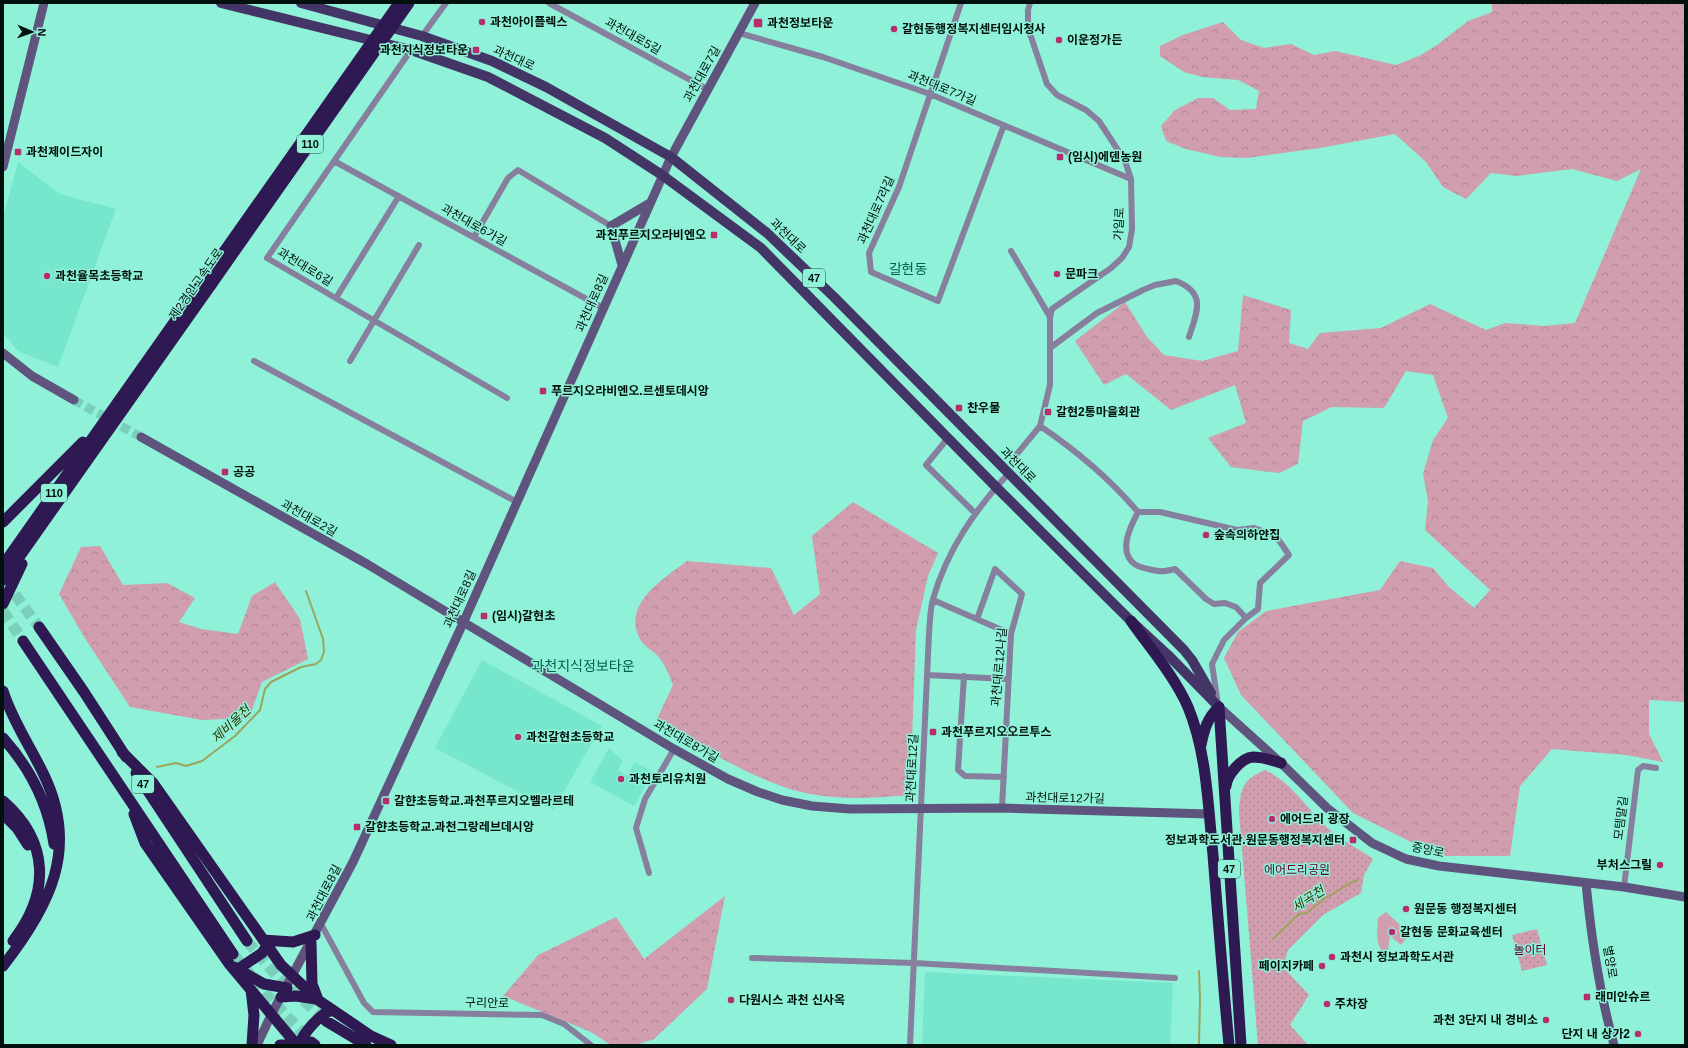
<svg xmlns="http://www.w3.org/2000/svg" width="1688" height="1048" viewBox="0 0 1688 1048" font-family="Arial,'Noto Sans KR',sans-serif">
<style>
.built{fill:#76e7cc}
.forest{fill:url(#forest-crowns)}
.park{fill:url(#park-dots)}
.pitch{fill:#d19eaf}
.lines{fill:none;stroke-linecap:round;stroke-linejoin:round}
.stream{stroke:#9aa55b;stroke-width:2}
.secondary-tunnel{stroke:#79cfb9;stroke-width:9;stroke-dasharray:9 4.5;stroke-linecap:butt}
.highway-tunnel{stroke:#79cfb9;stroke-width:11;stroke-dasharray:11 5.5;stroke-linecap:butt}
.street{stroke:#867f9d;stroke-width:6}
.secondary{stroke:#5f547e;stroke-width:9}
.primary{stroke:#443567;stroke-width:10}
.highway{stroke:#2e1953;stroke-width:11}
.highway-bridge{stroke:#2e1953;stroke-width:11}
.poi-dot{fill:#b52d6f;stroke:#8ef1d8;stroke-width:1.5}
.labels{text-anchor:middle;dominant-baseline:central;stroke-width:3;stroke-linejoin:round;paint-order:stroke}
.shield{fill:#8ef1d8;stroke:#2b5449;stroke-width:1}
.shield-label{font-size:11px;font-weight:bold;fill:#00100c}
.poi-label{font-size:12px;font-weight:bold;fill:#00100c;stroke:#8ef1d8;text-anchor:start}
.street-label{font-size:12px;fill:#00100c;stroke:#8ef1d8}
.park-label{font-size:12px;fill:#5e0033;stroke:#8ef1d8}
.water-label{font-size:13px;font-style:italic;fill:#333800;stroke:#8ef1d8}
.quarter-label{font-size:14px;fill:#035f4f;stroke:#8ef1d8}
</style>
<defs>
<pattern id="forest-crowns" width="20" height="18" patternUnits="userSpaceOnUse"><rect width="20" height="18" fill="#d19eaf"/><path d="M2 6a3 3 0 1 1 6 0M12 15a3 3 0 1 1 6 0" fill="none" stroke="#b28795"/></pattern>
<pattern id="park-dots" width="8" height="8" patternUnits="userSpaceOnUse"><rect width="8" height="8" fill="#d19eaf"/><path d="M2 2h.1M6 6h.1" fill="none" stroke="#b28795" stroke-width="1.8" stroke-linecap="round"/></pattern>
</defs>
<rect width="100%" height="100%" fill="#8ef1d8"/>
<!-- built -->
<path class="built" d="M18,162L60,194L116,209L58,367L18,351L3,333V218Z
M482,660L602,726L553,810L435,748Z
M609,748L623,761L618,770L627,776L635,762L653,772L634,806L590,782Z
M925,972L1173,983L1170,1045H922Z"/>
<!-- forest -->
<path class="forest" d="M1492,3H1685V702L1649,700V734L1663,762L1626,755L1552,749L1520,786L1510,856H1439L1353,813L1241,695L1224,658L1238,632L1266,611L1380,590L1400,561L1433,568L1449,587L1474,608L1490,590L1425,530L1428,501L1423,474L1433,440L1448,418L1433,375L1406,371L1384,408L1332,407L1303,421L1298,464L1279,473L1231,467L1208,438L1246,423L1235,385L1171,410L1126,374L1104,385L1075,341L1125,302L1147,337L1164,355L1202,361L1238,351L1243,295L1291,310L1289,343L1308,349L1320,333L1381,328L1430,304L1486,330L1505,323L1544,326L1575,323L1641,169L1617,181L1572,169L1517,176L1491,173L1466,199L1443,187L1426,162L1395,134L1320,148L1247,158L1221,157L1186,149L1166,141L1161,126L1175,110L1198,98H1213L1230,110L1256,109L1259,91L1238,80L1202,77L1184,72L1160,56V46L1183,35L1223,22L1241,40L1264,48L1291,44L1314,55L1335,51L1396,65L1421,55L1437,45L1468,21L1492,12Z
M853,502L938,553L928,576L916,630L910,795C877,798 843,800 810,794C756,783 703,747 656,721L673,685C670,677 666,667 661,660C656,652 646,648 641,641C620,605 662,580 687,561L771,568L794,615L820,594L812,536Z
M100,546L123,585L167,583L195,598L179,622L201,629L238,634L252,596L275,582L300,619L308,659L262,682L249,718L202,720L130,707L86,640L59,594L81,547Z
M725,896L707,989L654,1039L636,1045H611L591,1032L503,996L538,955L616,917L644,959Z"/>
<!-- park -->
<path class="park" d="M1265,770C1295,784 1311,816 1336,835C1348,844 1361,850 1373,859L1364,875L1361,893L1323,915L1288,950L1283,967L1309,995L1290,1025L1308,1045H1258L1239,812C1241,788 1242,780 1265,770Z
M1537,929L1547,965L1522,971L1512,935Z"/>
<!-- pitch -->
<path class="pitch" d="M1386,912L1410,934L1401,945L1390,936L1388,950L1384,954C1375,944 1377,931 1378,918Z"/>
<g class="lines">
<!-- stream -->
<path class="stream" d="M157,767L176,763L186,766L202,761L235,736L260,710L265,689L271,682L301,667L316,664L321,660L324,652L323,639L306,591
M1273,939L1299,914L1307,913L1324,899L1352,882L1358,880
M1199,1045L1200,999L1199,971"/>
<!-- secondary-tunnel -->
<path class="secondary-tunnel" d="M74,400L141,437"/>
<!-- highway-tunnel -->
<path class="highway-tunnel" d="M5,581L39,627
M3,611L23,641
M247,941L277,976L326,1021
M233,954L269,997L311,1042"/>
<!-- street -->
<path class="street" d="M549,3L707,89
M961,3L899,187L869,253L871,272L938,301L1004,125
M739,33L823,57L930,94L1131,179
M422,36L446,3
M411,50L267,258L507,398
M334,161L603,308
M474,237L508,178L518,170L611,226
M1011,251L1050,317
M336,298L399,196
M1050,348L1097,313L1143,290L1155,285L1176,281C1207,293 1197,312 1189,337
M254,361L517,502
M350,361L419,245
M1040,426C1077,451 1109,478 1138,512C1130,527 1117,553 1136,565C1139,567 1145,568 1148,569C1160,572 1163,572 1175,569L1206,599L1214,604L1225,603L1236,607L1246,618L1224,640L1212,664L1218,705
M948,438L926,465L975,513
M1012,460L1040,426L1050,385V317L1052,309L1111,268L1122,258L1129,247L1132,229L1131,179L1125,161L1099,121L1086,110L1057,95L1047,84L1028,28V10L1030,3
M1138,512H1160L1237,530L1254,528L1276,536L1289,555L1260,583L1258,609L1246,618
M933,600L1011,634
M977,619L995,569L1022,594L1011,634L1002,808
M927,675L1007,679
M964,676L958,770L965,776L1004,777
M649,873L636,828L645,799L674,749
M1624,887L1638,770L1643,766L1656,768
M321,924L364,1003L373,1012L542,1015L564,1024L591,1045
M752,958L914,963L1175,978
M910,1045L929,633C930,622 930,610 933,599C947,550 975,510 1009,473"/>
<!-- secondary -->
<path class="secondary" d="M3,167L44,3
M622,265L611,226L650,203
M3,353L32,376L74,400
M141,437L367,564L674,749L728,779L758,792L782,800L812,806L850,809L1002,808L1209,814
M1219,707L1281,763L1327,808L1372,843L1406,859L1439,866L1624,887L1685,897
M1586,883C1591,936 1600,994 1614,1045
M257,1045L272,1013L353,862L464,621L671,157L755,3"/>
<!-- primary -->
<path class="primary" d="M221,3L411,50L488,77L605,138L662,175L761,248L996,487L1131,621L1170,657L1219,707
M301,3L422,36L492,61L546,87L671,157L767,233L834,297L1184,650L1192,660L1211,693"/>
<!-- highway -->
<path class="highway" d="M3,522L83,442
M3,565L204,280
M3,580L211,285
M3,604L22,564
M1131,621C1150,648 1175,677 1188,707C1207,753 1208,806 1213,855C1218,918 1223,982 1229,1045
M39,627L84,692L126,757
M23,641L233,954
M3,691C12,720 30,746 43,773C80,848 50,906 3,966
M1219,707L1241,1045
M3,738C30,768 48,804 54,844
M1201,745C1204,730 1207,718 1219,707
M122,752L153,783L281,965L318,1000L371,1036L391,1045
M136,773L247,941
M1226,786C1227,775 1241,758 1253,757C1262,757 1272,760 1281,763
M3,801C50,842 50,893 13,941
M3,814L17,828L28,845
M134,814L145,843L230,965L297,1045
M263,940L293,942L315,935
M311,943L312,984L317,997
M234,967L264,984L287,988
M238,969L262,953L267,946
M251,990L254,1015L252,1045
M281,997L296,996L316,999
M326,1021L366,1045
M311,1042L315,1045
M280,1045H285
M299,1045C304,1032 319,1015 332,1010"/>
<!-- highway-bridge -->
<path class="highway-bridge" d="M204,280L399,3
M211,285L409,3"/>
</g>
<!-- markers -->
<g class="poi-dot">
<circle cx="482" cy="22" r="4"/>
<rect x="753" y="18" width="10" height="10" rx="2"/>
<circle cx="894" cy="29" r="4"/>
<circle cx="1059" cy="40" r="4"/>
<rect x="472" y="46" width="8" height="8" rx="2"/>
<rect x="14" y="148" width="8" height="8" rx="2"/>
<rect x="1056" y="153" width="8" height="8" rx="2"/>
<rect x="710" y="231" width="8" height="8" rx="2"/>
<circle cx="1057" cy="274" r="4"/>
<circle cx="47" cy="276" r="4"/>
<rect x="539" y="387" width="8" height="8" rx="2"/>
<rect x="955" y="404" width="8" height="8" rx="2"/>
<rect x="1044" y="408" width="8" height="8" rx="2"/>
<rect x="221" y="468" width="8" height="8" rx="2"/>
<circle cx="1206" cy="535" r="4"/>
<rect x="480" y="612" width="8" height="8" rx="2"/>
<rect x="929" y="728" width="8" height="8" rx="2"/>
<circle cx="518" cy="737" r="4"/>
<circle cx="621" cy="779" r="4"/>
<rect x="382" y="797" width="8" height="8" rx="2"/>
<circle cx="1272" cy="819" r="4"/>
<rect x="353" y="823" width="8" height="8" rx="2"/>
<rect x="1349" y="836" width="8" height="8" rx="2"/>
<circle cx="1660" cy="865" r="4"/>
<circle cx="1406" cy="909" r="4"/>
<circle cx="1392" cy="932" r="4"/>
<circle cx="1332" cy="957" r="4"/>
<circle cx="1322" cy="966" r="4"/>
<rect x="1583" y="993" width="8" height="8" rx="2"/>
<circle cx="731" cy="1000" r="4"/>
<circle cx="1327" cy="1004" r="4"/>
<circle cx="1546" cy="1020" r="4"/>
<circle cx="1638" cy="1034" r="4"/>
</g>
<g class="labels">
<!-- shield labels -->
<g class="shield">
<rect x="297" y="135" width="26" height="18" rx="3"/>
<rect x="803" y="269" width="22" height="18" rx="3"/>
<rect x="41" y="484" width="26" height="18" rx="3"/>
<rect x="132" y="775" width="22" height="18" rx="3"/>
<rect x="1218" y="860" width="22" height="18" rx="3"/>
</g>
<g class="shield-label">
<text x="310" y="144">110</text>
<text x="814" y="278">47</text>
<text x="54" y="493">110</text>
<text x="143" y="784">47</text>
<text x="1229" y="869">47</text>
</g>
<!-- poi labels -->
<g class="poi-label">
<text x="490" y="22">과천아이플렉스</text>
<text x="767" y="23">과천정보타운</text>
<text x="902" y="29">갈현동행정복지센터임시청사</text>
<text x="1067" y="40">이운정가든</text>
<text x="468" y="50" text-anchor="end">과천지식정보타운</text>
<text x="26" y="152">과천제이드자이</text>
<text x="1068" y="157">(임시)에덴농원</text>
<text x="706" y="235" text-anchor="end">과천푸르지오라비엔오</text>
<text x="1065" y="274">문파크</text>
<text x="55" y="276">과천율목초등학교</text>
<text x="551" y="391">푸르지오라비엔오.르센토데시앙</text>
<text x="967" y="408">찬우물</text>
<text x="1056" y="412">갈현2통마을회관</text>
<text x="233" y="472">공공</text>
<text x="1214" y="535">숲속의하얀집</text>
<text x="492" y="616">(임시)갈현초</text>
<text x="941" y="732">과천푸르지오오르투스</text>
<text x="526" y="737">과천갈현초등학교</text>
<text x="629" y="779">과천토리유치원</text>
<text x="394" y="801">갈햔초등학교.과천푸르지오벨라르테</text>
<text x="1280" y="819">에어드리 광장</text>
<text x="365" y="827">갈햔초등학교.과천그랑레브데시앙</text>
<text x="1345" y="840" text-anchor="end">정보과학도서관.원문동행정복지센터</text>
<text x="1652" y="865" text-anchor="end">부처스그릴</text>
<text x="1414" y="909">원문동 행정복지센터</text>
<text x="1400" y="932">갈현동 문화교육센터</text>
<text x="1340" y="957">과천시 정보과학도서관</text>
<text x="1314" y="966" text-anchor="end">페이지카페</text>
<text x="1595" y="997">래미안슈르</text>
<text x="739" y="1000">다원시스 과천 신사옥</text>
<text x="1335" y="1004">주차장</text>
<text x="1538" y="1020" text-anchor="end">과천 3단지 내 경비소</text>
<text x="1630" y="1034" text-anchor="end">단지 내 상가2</text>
</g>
<!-- street labels -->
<g class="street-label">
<text transform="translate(633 36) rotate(29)">과천대로5길</text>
<text transform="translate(514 58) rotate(24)">과천대로</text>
<text transform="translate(702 74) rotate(-61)">과천대로7길</text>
<text transform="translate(942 88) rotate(22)">과천대로7가길</text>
<text transform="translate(876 210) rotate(-66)">과천대로7라길</text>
<text transform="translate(1119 224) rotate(-87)">가일로</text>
<text transform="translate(474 225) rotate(29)">과천대로6가길</text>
<text transform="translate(788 236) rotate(43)">과천대로</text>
<text transform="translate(305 267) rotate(31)">과천대로6길</text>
<text transform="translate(196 284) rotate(-55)">제2경인고속도로</text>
<text transform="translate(592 303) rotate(-66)">과천대로8길</text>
<text transform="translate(1018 465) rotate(45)">과천대로</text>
<text transform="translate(309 518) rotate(29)">과천대로2길</text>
<text transform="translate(460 599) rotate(-66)">과천대로8길</text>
<text transform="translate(999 667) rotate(-85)">과천대로12나길</text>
<text transform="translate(686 741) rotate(30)">과천대로8가길</text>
<text transform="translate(912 768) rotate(-87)">과천대로12길</text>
<text transform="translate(1065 798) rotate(1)">과천대로12가길</text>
<text transform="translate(1621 818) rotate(-83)">모템말길</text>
<text transform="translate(1428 850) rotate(12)">중앙로</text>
<text transform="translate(324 893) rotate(-63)">과천대로8길</text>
<text transform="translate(1610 962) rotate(81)">별양로</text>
<text transform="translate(487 1003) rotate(1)">구리안로</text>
</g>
<!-- park labels -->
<g class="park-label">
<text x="1297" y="870">에어드리공원</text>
<text x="1530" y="950">놀이터</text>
</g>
<!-- water labels -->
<g class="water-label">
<text transform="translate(231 724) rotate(-43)">제비울천</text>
<text transform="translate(1308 899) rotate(-33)">세곡천</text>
</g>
<!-- quarter labels -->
<g class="quarter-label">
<text x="908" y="269">갈현동</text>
<text x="583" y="666">과천지식정보타운</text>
</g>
</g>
<!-- border -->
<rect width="1688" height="1048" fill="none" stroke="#00100c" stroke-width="8"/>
<!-- north arrow -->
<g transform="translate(32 32) rotate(92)" stroke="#8ef1d8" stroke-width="3" paint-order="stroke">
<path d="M0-3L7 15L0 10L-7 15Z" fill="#00100c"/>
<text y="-6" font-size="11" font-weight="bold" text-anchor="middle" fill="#00100c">N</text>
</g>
</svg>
